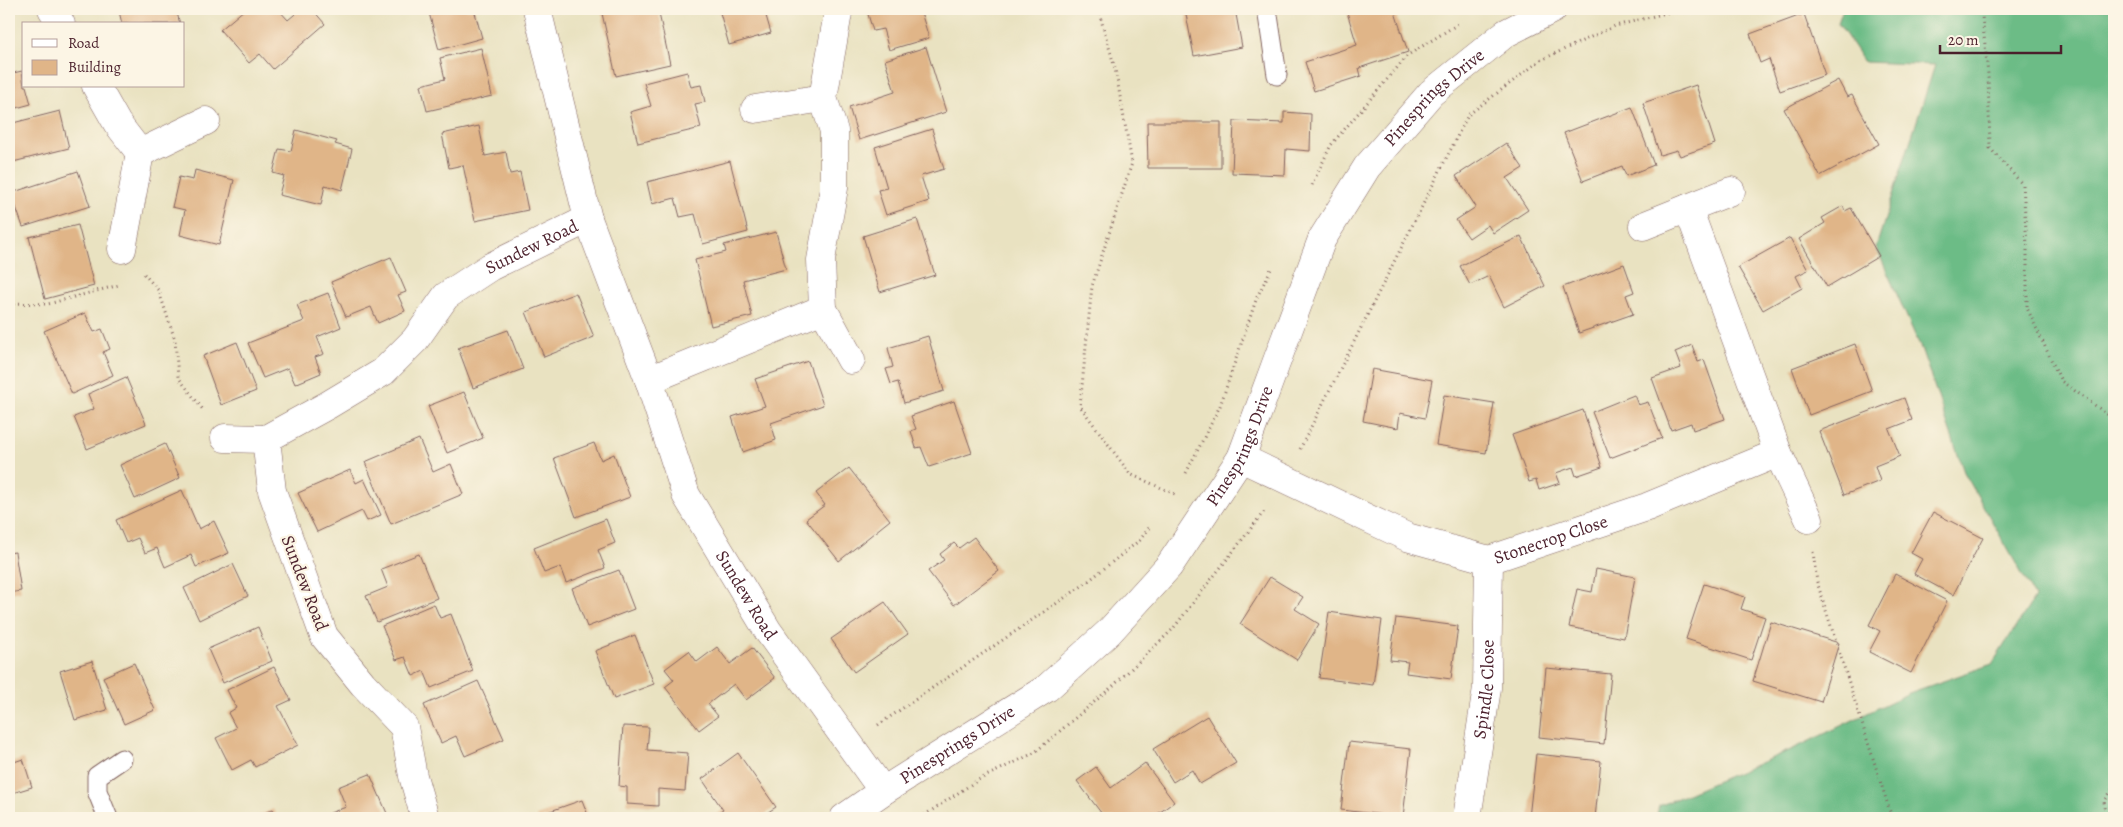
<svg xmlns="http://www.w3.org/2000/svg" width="2123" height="827" viewBox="0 0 2123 827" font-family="Alegreya,serif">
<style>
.forest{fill:#6cbc86;stroke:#5b6e58}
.building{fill:#e0b588}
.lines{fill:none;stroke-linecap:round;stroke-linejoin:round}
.service-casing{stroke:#826360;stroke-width:21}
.minor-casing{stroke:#826360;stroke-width:29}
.path{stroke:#826360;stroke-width:3;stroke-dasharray:1 4;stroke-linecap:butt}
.service{stroke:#fff;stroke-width:19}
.minor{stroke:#fff;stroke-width:28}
.labels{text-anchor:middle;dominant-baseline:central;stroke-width:4.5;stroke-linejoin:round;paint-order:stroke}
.street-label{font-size:18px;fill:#4a1f2b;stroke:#fcf5e5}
</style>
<rect width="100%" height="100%" fill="#fcf5e5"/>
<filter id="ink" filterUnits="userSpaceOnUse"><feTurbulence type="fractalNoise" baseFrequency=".02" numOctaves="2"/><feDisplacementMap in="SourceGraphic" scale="10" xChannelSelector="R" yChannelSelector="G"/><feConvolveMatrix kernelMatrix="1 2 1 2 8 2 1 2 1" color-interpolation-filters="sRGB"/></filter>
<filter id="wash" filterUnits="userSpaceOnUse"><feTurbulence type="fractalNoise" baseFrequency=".0096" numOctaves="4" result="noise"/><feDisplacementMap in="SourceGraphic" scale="20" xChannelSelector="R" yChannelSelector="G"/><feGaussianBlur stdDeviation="1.12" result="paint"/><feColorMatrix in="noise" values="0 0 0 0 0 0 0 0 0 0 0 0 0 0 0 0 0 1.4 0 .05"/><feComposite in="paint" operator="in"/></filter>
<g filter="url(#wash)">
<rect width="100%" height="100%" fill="#e9e2c1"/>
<!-- forest -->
<path class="forest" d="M1843,9H2114V818H1656L1659,806L1793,749L1909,693L1992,664L2035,597L1964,472L1922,351L1876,247L1935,65L1864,62L1838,23Z"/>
<g id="blocks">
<!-- building -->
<path class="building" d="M108,9H176L180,24H122L119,11L109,13Z
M245,9H278L288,20L301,9H312L325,24L273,69L260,54L249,63L220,30Z
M428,9H474L482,38L439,50Z
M601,9H658L670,64L616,76Z
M719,9H764L771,33L729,45Z
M873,9H920L929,38L889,50L883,29L873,31L867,11Z
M1185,9H1235L1242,47L1194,56Z
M1346,9H1394L1408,52L1359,68L1361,76L1314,91L1305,62L1357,45Z
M1804,14L1825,75L1780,91L1769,59L1760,63L1750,34Z
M926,47L946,112L859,140L849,107L895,92L885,60Z
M481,48L492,96L427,111L421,85L445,79L440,58Z
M22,71L24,86H26L31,104L9,110V74Z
M687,72L691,87L701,85L705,102L695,104L701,128L638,143L630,112L651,106L644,83Z
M1838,80L1847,97L1852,95L1879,144L1820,176L1784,109Z
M1696,85L1715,144L1680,156L1677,150L1660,155L1643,103Z
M1632,107L1654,165L1626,176L1622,166L1583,181L1564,133Z
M60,111L69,148L9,163V124Z
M1284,112L1311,114L1310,151L1286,149L1285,175L1232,173L1234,121L1284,123Z
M1147,122H1221V168H1148Z
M479,126L485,156L506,152L510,174L520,172L528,210L475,221L463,165L449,168L442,134Z
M932,129L944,169L921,176L929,201L886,215L878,190L887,188L875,147Z
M296,130L337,141L335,144L352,149L342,190L325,185L321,205L279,195L284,176L273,173L279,149L291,151Z
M1506,143L1523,168L1507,178L1528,210L1493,233L1488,225L1469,238L1456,220L1476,207L1456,176Z
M730,161L748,232L703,244L695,214L680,217L675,198L652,204L647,182Z
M195,170L234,180L219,245L180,235L185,210L172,207L179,177L193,180Z
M78,171L90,206L23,227L11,193Z
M1843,206L1845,211L1851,208L1879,256L1827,287L1799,239L1825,223L1822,218Z
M917,219L935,275L880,292L863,236Z
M78,225L94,286L45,299L29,237Z
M776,232L786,269L743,280L752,316L711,326L695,260L726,252L724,245Z
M1521,236L1545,286L1504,307L1489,276L1470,285L1460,266Z
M1790,238L1808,270L1796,276L1802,288L1763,310L1738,267Z
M391,257L406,292L398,295L405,311L378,323L371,307L346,317L331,282Z
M1624,264L1634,292L1626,295L1633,314L1579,333L1563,287Z
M328,293L341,327L317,337L324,354L315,357L321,373L295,384L288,368L263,378L248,343L304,321L297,305Z
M576,293L594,337L544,357L526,312Z
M85,313L94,332L102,329L110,349L103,352L113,375L72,394L44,331Z
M508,330L523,369L473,388L458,348Z
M928,336L944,391L904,403L898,382L891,384L886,369L893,367L888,348Z
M237,342L256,391L221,405L203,356Z
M1855,344L1872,391L1809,415L1792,368Z
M1692,345L1698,362L1704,360L1725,419L1693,430L1691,423L1671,430L1652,378L1681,368L1675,352Z
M808,361L823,405L771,423L776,440L743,452L732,417L765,406L755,379Z
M1372,369L1432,380L1425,418L1400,413L1398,428L1363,421Z
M126,377L146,424L87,449L74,417L94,409L88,394Z
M464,392L483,438L447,453L428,406Z
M1444,395L1494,403L1486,453L1436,445Z
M1634,395L1638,405L1648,402L1662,438L1610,458L1592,412Z
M1904,398L1912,420L1889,429L1900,456L1875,466L1880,481L1844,495L1819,431Z
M954,401L972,453L929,467L921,447L916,448L911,431L916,429L911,416Z
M1583,410L1602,467L1576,476L1573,467L1556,473L1560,483L1539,490L1536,480L1529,482L1512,435Z
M419,439L433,472L451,464L463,494L391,524L365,462Z
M594,443L601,460L614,454L630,497L576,517L554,458Z
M165,444L180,478L135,499L120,465Z
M849,468L890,520L839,561L806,519L825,505L816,493Z
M350,470L356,483L364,479L381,515L367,521L362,511L317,532L298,493Z
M182,490L199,529L214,521L229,553L196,567L191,555L165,567L157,548L145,553L138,538L126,543L116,520Z
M1933,512L1983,538L1953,595L1914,574L1922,559L1911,553Z
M606,519L615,543L598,550L605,568L566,583L560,567L544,573L534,548Z
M974,537L999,571L954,605L928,571L944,560L940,554L954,543L959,548Z
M15,552L21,591L9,593V553Z
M419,554L437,598L377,622L366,596L388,587L381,569Z
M233,564L248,596L199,620L184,588Z
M1596,569L1635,577L1624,638L1569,627L1577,589L1592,592Z
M619,570L634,609L587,627L572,588Z
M1895,574L1947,601L1911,673L1869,652L1880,631L1869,625Z
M1270,577L1303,597L1295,609L1319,624L1297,660L1240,624Z
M1704,584L1745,597L1741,609L1765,617L1751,660L1686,639Z
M885,602L908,634L854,672L831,639Z
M434,604L440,618L451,614L473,671L431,688L424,671L413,676L405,657L396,660L382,626Z
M1329,612L1382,620L1373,685L1319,678Z
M1396,618L1458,626L1451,679L1406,673L1408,662L1390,660Z
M1771,622L1839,643L1821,702L1753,681Z
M258,627L272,661L223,683L208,649Z
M635,635L654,684L614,699L595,651Z
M717,647L730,664L752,648L775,678L746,700L734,684L708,704L718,716L699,730L665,687L674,680L665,669L689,651L697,662Z
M92,661L107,710L75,720L60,671Z
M134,663L155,710L124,724L103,677Z
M274,667L291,700L278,706L298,745L255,767L251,760L232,770L216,738L236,728L228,713L236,708L227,690Z
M1546,668L1611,674L1604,744L1539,737Z
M478,681L504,739L465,756L456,736L441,743L424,705Z
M1207,716L1236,763L1200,784L1192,770L1173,782L1153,749Z
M623,726L649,727L647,750L688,753L685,791L658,789V806L627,804V787L619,786Z
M1349,742L1411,749L1403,817L1341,810Z
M738,753L776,807L759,818H711L723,810L702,779Z
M1536,754L1601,761L1595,818H1529Z
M9,758L11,763L23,759L32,787L9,794Z
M1145,763L1174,802L1152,818H1105L1077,781L1096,767L1111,788Z
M370,774L389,818H332L330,813L346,807L338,787Z
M582,800L589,818H537L536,816Z
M273,809L278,818H254Z"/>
</g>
</g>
<g filter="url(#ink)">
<use href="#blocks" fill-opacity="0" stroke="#826360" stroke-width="1"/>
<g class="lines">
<defs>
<path id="service" d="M1267,9L1277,75
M108,818L97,791V776L122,759"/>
<g id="minor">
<path d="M52,9L61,24"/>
<path id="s1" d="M537,9L588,219L649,380L686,495L768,631L883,791"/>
<path d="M96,86L117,123L140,153"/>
<path d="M755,109L823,98"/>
<path d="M1643,226L1688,208"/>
<path d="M122,249L140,153L206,121"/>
<path d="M823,309L851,360"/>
<path d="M649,380L823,309L821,260L834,188V131L823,98L838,13"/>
<path d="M225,438L266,439"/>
<path d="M1778,453L1809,519"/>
<path id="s2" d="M1241,458L1407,537L1489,560L1647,507L1778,453L1688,208L1731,191"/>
<path id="s3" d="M425,818L413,776L404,727L363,684L324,636L272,491L266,439L328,405L383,372L415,340L446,296L490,267L588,219"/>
<path id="s4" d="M844,818L883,791L1047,688L1109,632L1169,566L1241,458L1322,239L1367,167L1431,93L1506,33L1553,9"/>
<path id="s5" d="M1467,818L1487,688L1489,560"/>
</g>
</defs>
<!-- service casing -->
<use href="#service" class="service-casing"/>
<!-- minor casing -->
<use href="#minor" class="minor-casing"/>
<!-- path -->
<path class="path" d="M1098,9L1115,68L1132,163L1092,286L1080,406L1130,474L1175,494
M1986,9L1982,16L1988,74L1990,148L2023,185L2027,245V308L2061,381L2114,419
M1312,185L1331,145L1408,55L1458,24
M144,274L159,291L175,340L178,377L204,411
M9,303L48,304L119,285
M1300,449L1468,115L1541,60L1615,26L1681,9
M1186,473L1220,406L1257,297L1272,267
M1813,552L1817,582L1892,818
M878,725L1082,586L1140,540L1151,525
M920,818L978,780L1034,753L1113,686L1172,630L1266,509
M2107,818L2104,802L2114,787"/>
<!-- service -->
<use href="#service" class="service"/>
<!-- minor -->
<use href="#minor" class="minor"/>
</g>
</g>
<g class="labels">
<!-- street labels -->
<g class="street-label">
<text stroke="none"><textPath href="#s4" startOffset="959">Pinesprings Drive</textPath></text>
<text stroke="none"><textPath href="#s3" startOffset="754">Sundew Road</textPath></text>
<text stroke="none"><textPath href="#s4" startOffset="554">Pinesprings Drive</textPath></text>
<text stroke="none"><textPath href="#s2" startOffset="334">Stonecrop Close</textPath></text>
<text transform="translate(305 583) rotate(69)">Sundew Road</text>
<text stroke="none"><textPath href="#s1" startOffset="626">Sundew Road</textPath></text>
<text stroke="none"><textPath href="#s5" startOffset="130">Spindle Close</textPath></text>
<text stroke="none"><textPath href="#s4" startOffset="135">Pinesprings Drive</textPath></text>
</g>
</g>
<!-- margin -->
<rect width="2123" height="827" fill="none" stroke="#fcf5e5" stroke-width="30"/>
<!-- legend -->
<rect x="22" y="22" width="162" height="65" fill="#fcf5e5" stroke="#b59f9b"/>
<rect x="32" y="39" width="25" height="8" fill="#ffffff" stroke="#b59f9b"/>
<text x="68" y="48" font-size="15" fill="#4a1f2b">Road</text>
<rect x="32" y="60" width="25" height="15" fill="#e0b588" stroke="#b59f9b"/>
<text x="68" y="72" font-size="15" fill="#4a1f2b">Building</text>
<!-- scale -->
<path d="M1940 45v8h121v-8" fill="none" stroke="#4a1f2b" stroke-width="2.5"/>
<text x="1948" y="45" font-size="15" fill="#4a1f2b" stroke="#fcf5e5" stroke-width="4" paint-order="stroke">20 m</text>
</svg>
